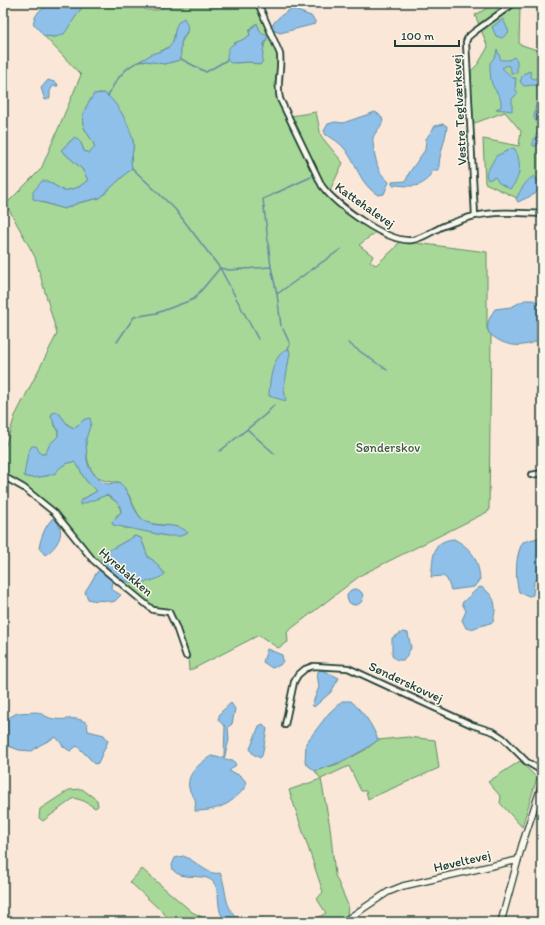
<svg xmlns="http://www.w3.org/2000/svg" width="545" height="925" viewBox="0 0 545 925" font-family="Itim,sans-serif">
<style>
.green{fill:#a7d898;stroke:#638a66;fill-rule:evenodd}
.water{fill:#8ec0ea;stroke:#628ca1}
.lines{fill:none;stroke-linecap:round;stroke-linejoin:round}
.stream{stroke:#628ca1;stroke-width:1.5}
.minor-casing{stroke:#1f3d34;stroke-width:8}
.tertiary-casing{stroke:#1f3d34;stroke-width:8}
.minor{stroke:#fbf7ec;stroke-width:4.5}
.tertiary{stroke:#fbf7ec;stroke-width:5.5}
.labels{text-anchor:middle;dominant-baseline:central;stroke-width:3;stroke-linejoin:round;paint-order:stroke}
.street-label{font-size:13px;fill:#1f3d34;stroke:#fbf7ec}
.park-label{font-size:13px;fill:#3a5c48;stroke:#fbf7ec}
</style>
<rect width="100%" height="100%" fill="#fae7d7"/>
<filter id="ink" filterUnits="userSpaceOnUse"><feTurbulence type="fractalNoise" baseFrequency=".025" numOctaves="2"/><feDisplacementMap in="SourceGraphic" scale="8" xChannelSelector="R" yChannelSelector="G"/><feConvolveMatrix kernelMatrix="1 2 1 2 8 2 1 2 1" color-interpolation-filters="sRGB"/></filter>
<g filter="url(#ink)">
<!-- green -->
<path class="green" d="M82,3H137L146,10H158L170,3H255L280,59L275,83L285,117L316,112L321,136L343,163L327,196L376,232L359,245L373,256L370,262L376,265L394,249L400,241L487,252V329L491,335L489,511L361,575L287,632L288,642L278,648L259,635L189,671L188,656L169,611L152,608L91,555L57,512L3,474V453L15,416L57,334L35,257L6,204L41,169L81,75L44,36L56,37L83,6ZM180,20L187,33L181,43L180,60L164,64L155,61H140C149,55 166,51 171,44C176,37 173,30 180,20ZM255,24H257L261,33L266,34L268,37C262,45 264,55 260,65L250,62L235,63L234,43L244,40L250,35L249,31ZM104,93C115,100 130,128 133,141C135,152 129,156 132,168L100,198L78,203L64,209L41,202L47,181L64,191L79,187L88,180L82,169L61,150L75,137L81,143L84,151L89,153L95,147C92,139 87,134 84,127C79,115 88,104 94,94ZM58,412L68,425L74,428L85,419C87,446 80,485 119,482C131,492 132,508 142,519C151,527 165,523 175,527L167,536C155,534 133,527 124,528L116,516L121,512L119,504L107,495L83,499L97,491C93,486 88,484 85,479C80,472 82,469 74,462L67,463L47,476L27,477L28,452L38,451L41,454H46L50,444L58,436V430L53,423ZM135,536L141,538L148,557L154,561L165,574L104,553Z
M496,3H510L520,9L519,44L540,51L542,50V189L528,182L517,198L485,183L483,139L519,146L521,131L505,112L472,124L471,71L478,64L488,47L475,15Z
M408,737L435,740L439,768L368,799L366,791H361L349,766L321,779L330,827L335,875L348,905L347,916L337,922H310L326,913L317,899L323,892L289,790L321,779L315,771L341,763L365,750L378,740Z
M520,761L537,778L522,827L500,803L501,797L488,782Z
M82,789L97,800L98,806L95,808L84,801L74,798L43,821L39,818L40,809L69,790Z
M142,869L192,912L212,922H173L130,882Z"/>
<!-- water -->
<path class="water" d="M55,3H82L83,6L64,34L56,37L44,36L33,23C38,8 42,9 55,3Z
M292,9L311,16L315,21V24L280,33L275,31L272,26C276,18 284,13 292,9Z
M184,18C193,34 183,31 181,44C180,50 182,55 180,60L164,64L146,61L139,62C143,60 146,57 150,55C156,52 165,51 170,46C178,37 171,24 184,18Z
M503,19L509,32L502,38L496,36L492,27Z
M257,23L261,33L268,36L264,44L262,63L259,65L250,62L231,63L227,60C227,40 237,45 250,35L249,32Z
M497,49L501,60H509L514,57L517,60V73H511V69L508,65L502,68L513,78H516L515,89L518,93L512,99V111L496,109L501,107C502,97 497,94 493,86C490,81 490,69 490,63L496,55Z
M530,71L531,77L534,79L542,76V85L540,87L534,85L524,86L520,82L523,74Z
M48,80L57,83L58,86H53L50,91V98L45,100L41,88Z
M104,93C117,101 130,125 133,141C135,152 129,156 132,168L100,198L78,203L64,209L33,199V192L42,181H47L64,191L79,187L88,180L82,169L61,150L75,137L81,143L84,151L89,153L95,147C92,139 87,134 84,127C79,115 88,104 94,94Z
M542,102V140L536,146H533V141L540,128L534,118L536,103Z
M375,112C392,121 376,128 373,138C372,143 377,168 380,172C383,176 386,179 389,182L384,194L378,195C352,179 358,149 326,135L324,131L328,124L335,122L343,123Z
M443,124L447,126C446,141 438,155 439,170H433C422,192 411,185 392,185V182L406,181L409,173L425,150L426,139L435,126Z
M513,148L515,149C522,163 521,178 510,189L499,183L495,177L488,180L486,174L496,156Z
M534,176L541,186L535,194L518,202L516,199C520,191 526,180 534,176Z
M525,300H533L542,304V338C524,349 505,348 489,333C485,324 490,317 495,309L511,307Z
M289,349L290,353L284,389L286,401L269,396C269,382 273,352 289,349Z
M58,412L68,425L74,428L85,419L90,418L91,423L86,439L87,460L89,467L94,474L102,482L108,484L119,482C131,492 132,512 144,521C157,529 178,521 188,533L181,536H167L113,525L112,522L121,512C121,503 114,500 107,495L80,505V501L97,491C93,486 88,484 85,479C80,472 82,469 74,462C66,463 60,466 56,473C48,476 31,480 24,476L28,452L32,446H36L41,454H45L50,444L58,436V430L51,417L52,413Z
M53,518C68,530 58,547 45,555L39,548C41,537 45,526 53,518Z
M542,530V575L534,581L533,595L529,596L519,592C515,579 515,554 523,542L541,537Z
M135,536L141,538L148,557L154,561L165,574C156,582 134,586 122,580C115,575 107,567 101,560L104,553Z
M454,539C472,549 478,558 480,579L474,587L451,590L447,579L443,576L431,577C434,558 430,541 454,539Z
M101,569L112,579L111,589L121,595L115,601L111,602C103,599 96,602 88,599L85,592L97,572Z
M481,587C496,596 497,606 493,622L471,629L466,628L462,620L466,611L462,603L478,588Z
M347 597a8 8 0 1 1 16 0a8 8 0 1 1-16 0Z
M403,632L408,633L411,648L404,660H397L392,656V638Z
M267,649L282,655L283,661L280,665L272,668L263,662Z
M320,670L325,671L339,678L331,692L314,707L312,705L319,687L317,673Z
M342,701H351C364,713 372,724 378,740C358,755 338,764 315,771L305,763L306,743L329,713Z
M231,703L235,709L232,724L228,727L229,740L224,759L233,760L236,765L229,771L241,776L246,782V786C233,804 217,811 195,811C195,808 196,802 195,799C193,795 190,793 189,788C186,774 200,763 211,756L221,758L224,756L225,726L218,720L220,713Z
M37,712C43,714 49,719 55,719C67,721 75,715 87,723L88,731L104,735L108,741L98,763L95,764L77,746L70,751L64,747L56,737L40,745L32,751L19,750L3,744V721L17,713Z
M263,724L267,729L262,756L260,758L253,754L250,749L259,726Z
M183,856C196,860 207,876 220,873C228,888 222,915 245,920C250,921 258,919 263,918L265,922C254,922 241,924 231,922C211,917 225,891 211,880C201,873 182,881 173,870L172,865L175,858Z"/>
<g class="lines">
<!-- stream -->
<path class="stream" d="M181,59L206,72L227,60
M108,96C114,82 126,65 141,61
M132,168L175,209L220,268L258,339
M271,267L263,199L311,177
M277,294L341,249
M283,329L290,344L288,349
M117,342L134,317L157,313L194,299L220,268L229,270L271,267L277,294L281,326
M348,343L378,364
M380,365L387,370
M248,430L275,454
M220,451L266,414L274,405"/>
<defs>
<path id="minor" d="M258,3L280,54C282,70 276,83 280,99L322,186C336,205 387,243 412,240C423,239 435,229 446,225C455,222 465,218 475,216C497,211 520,213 542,214
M475,216L466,42L468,37L474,32L514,3
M531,475L542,473
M3,476L24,488L55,513L93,560L107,572L153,610L169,612L176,627L186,656
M285,725L294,682L298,675L305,669L313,666L348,668L472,725L494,732L503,738L527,762L542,771"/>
<path id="tertiary" d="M343,922L388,892L403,886L518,860
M501,922L522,845L542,784"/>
</defs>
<!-- minor casing -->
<use href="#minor" class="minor-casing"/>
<!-- tertiary casing -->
<use href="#tertiary" class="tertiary-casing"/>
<!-- minor -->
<use href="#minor" class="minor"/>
<!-- tertiary -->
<use href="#tertiary" class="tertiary"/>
</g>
</g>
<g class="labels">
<!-- street labels -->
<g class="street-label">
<text transform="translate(459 110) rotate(-93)">Vestre Teglværksvej</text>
<text transform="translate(365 205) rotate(35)">Kattehalevej</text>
<text transform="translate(126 572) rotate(41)">Hyrebakken</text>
<text transform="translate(406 682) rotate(25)">Sønderskovvej</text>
<text transform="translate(462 861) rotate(-13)">Høveltevej</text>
</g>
<!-- park labels -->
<g class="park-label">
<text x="388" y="447">Sønderskov</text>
</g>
</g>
<!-- margin -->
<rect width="545" height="925" fill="none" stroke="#fbf7ec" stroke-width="16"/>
<rect x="8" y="8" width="529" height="909" fill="none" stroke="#1f3d34" stroke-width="1.5" filter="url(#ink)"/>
<!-- scale -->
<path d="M395 40v6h64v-6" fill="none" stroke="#1f3d34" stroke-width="2"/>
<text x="401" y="40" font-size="12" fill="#1f3d34" stroke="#fbf7ec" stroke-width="3" paint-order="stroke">100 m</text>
</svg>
